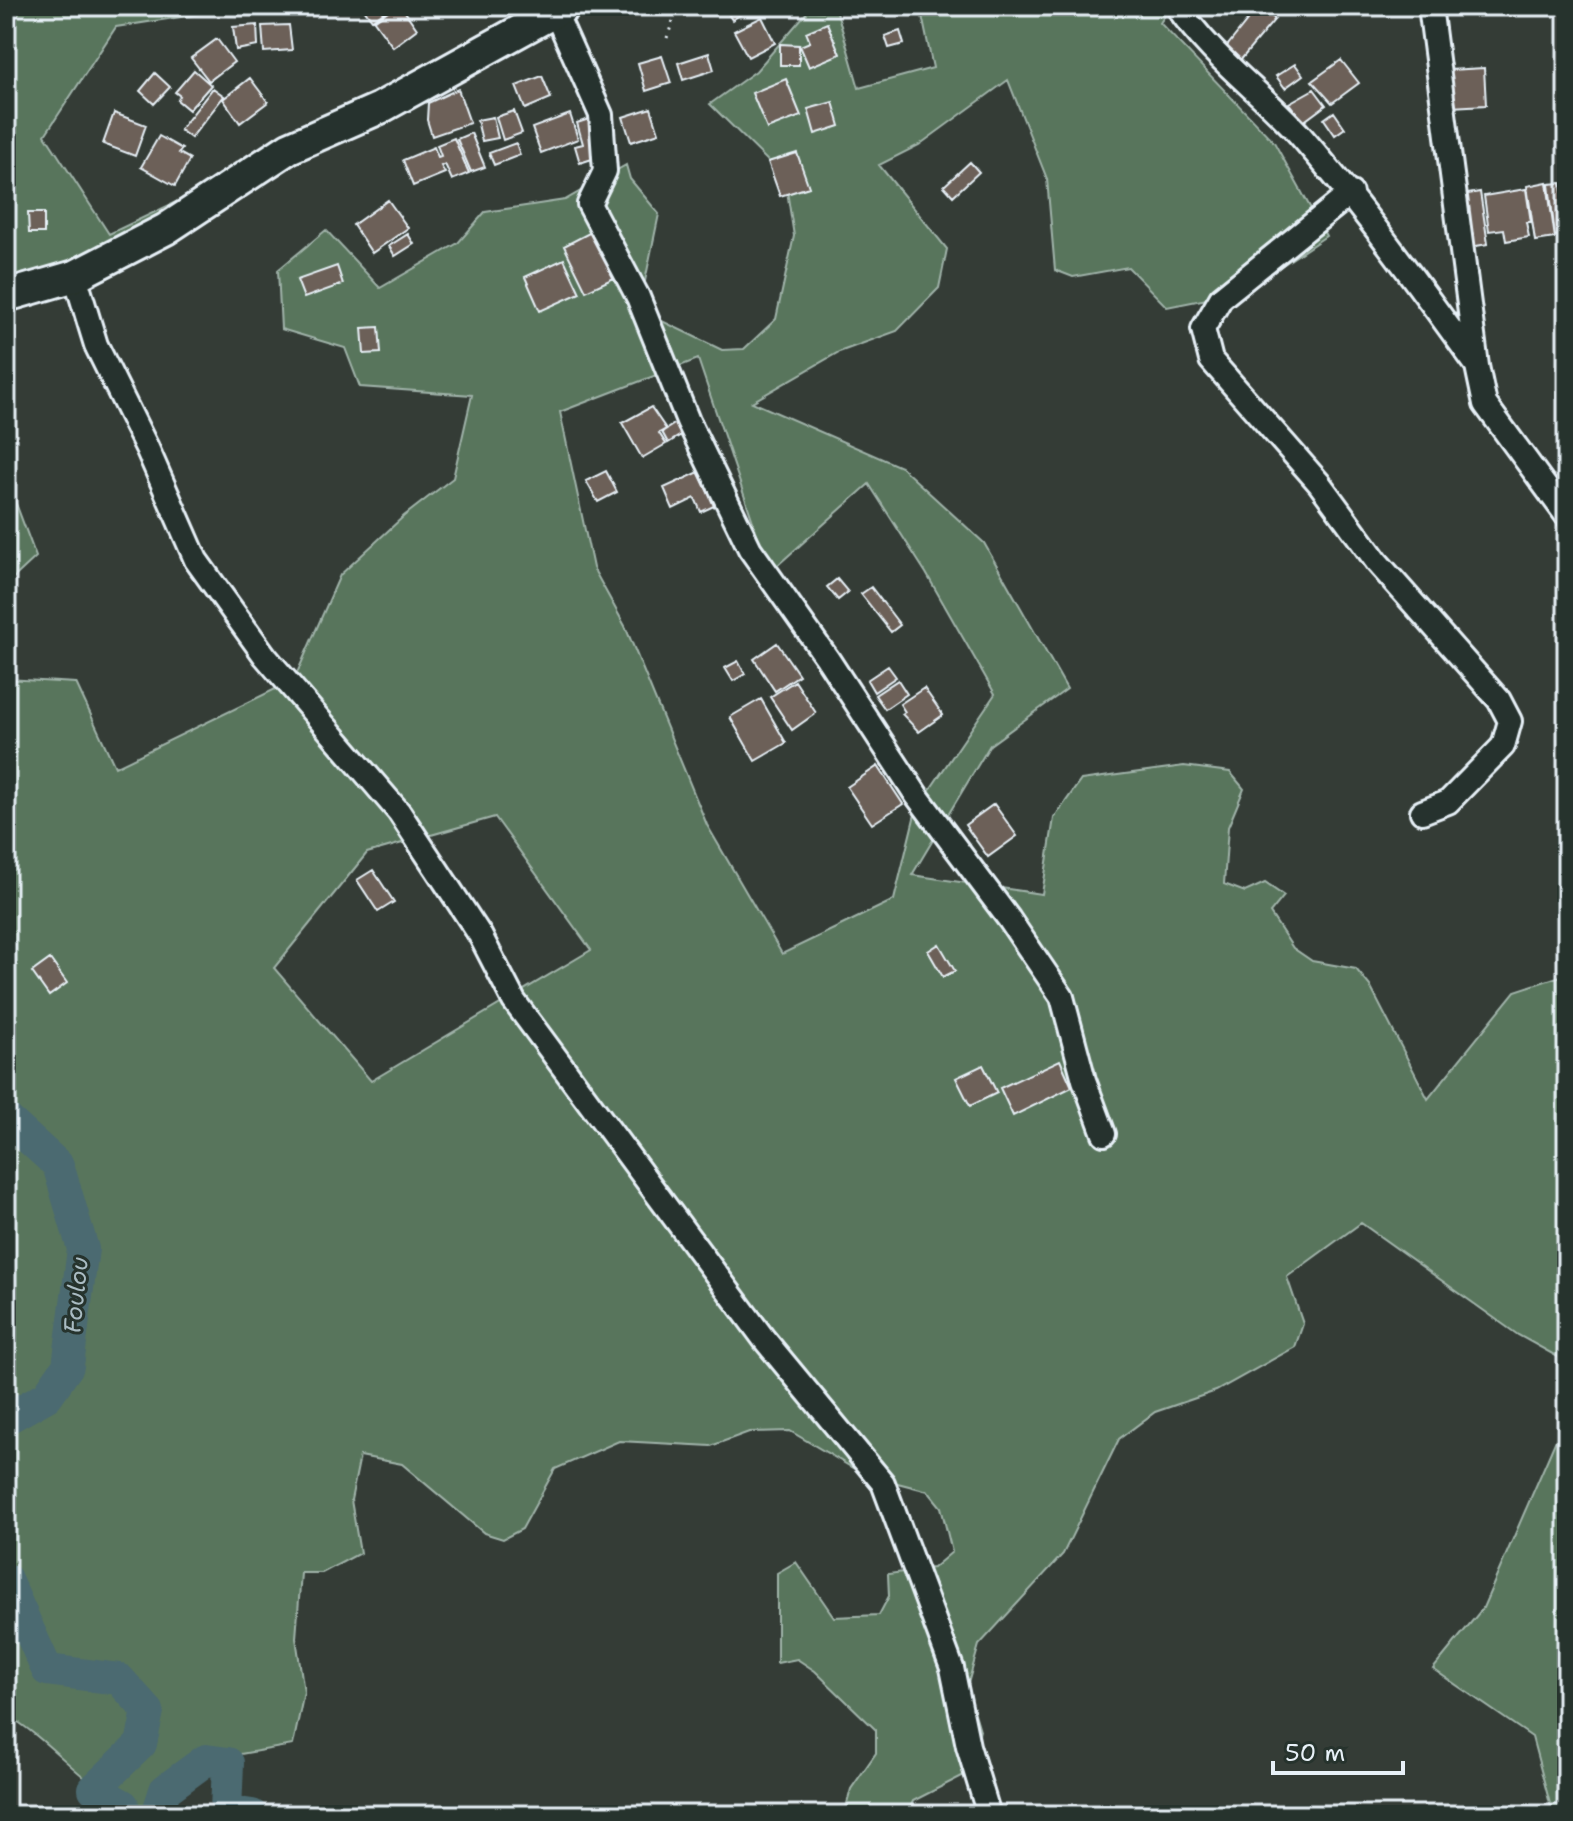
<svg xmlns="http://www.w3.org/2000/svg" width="1573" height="1821" viewBox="0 0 1573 1821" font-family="'Shantell Sans',sans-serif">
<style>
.green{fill:#59755b;stroke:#a0b3aa;stroke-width:2;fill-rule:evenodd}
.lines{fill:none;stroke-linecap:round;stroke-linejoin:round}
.river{stroke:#4b6a71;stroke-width:32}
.building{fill:#6c6158;stroke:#e8f1f8;stroke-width:2}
.street-casing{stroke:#e8f1f8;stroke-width:28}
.secondary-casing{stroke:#e8f1f8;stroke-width:36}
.path{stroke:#e8f1f8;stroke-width:3;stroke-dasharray:2 6;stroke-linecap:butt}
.street{stroke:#26332d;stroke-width:22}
.secondary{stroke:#26332d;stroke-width:30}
.labels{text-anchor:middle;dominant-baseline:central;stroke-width:6;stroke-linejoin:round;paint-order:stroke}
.water-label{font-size:24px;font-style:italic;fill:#a9bbc2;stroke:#26332d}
</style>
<rect width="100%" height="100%" fill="#343c36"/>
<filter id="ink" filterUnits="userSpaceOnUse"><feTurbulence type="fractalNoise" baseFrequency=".0125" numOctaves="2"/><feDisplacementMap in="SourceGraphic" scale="16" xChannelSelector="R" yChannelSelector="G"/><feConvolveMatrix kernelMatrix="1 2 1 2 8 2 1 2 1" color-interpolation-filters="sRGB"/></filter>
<g filter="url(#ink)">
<!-- green -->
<path class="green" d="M6,6H252L116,27L45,135L109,234L289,148L6,296Z
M920,6H1171L1160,23L1274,142L1326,236L1242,292L1167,307L1128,267L1073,277L1055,270L1047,179L1008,80L919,145L879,165L947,249L939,288L897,331L839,352L752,402L901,467L984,543L1067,689L990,745L912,875L1042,894L1054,818L1081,780L1184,766L1230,772L1244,789L1228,827L1224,884L1245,892L1265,883L1284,896L1270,913L1293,948L1312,961L1356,969L1370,986L1428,1099L1515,991L1567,974V1362L1518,1335L1361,1223L1287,1277L1303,1324L1295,1347L1216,1391L1155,1412L1119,1439L1063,1554L979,1645L967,1687L980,1730L970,1772L913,1801L907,1815H844L851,1789L876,1753V1730L815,1671L797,1659L777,1663V1573L796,1562L834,1617L879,1615L889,1596L888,1574L933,1568L952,1552L941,1507L928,1491L863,1474L790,1431L749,1432L711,1446L619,1441L555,1469L522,1529L503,1539L484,1533L402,1464L360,1456L351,1500L360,1553L322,1573H301L296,1638L304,1692L293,1745L206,1760L165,1790L157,1815H124L123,1805C79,1780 49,1740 6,1714V679L76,683L115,767L294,680L340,575L404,516L453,478L472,395L360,387L345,348L281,329L278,270L326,230L380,288L458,243L485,212L565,200L626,165L630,179L659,214L639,310L722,350L744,349L776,319L794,236L785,178L710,104L756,71L808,11L837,12L859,88L933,68ZM698,359L770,572L869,484L926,573L995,694L916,810L894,900L782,954L707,825L625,626L593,568L560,412ZM495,817L591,950L371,1081L274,968L367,853Z
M6,477L36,557L6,585Z
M1558,1435L1567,1442V1815H1553L1532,1737L1433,1669L1483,1608Z"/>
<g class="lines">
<!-- river -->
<path class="river" d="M6,1118L58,1165L83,1249L68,1366L47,1396L6,1419
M6,1579L47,1670L119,1679L148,1711L141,1744L94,1789L123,1805L124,1815
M157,1815L165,1790L206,1760L228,1763L226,1811L252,1815"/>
</g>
<!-- building -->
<path class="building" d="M362,6H382L385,11L372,20Z
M395,6H401L417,29L393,47L374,21Z
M723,6H745L748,10L732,20Z
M1259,6L1275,19L1239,62L1224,50Z
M762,17L775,43L748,57L734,31Z
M827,23L840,54L809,67L800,46L810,42L806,32Z
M257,25L258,46L236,50L233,27Z
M289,25L292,50L264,52L262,26Z
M900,31L904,44L889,48L885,36Z
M217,39L234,62L209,81L191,58Z
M780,44L799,45V65H780Z
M709,53L714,70L683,80L678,63Z
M662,56L671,83L646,91L638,63Z
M1341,60L1359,83L1332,103L1312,81Z
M1295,64L1303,75L1285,88L1276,76Z
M1484,68L1486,105L1451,107L1449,70Z
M194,70L211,85L189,110L177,100L180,96L175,92Z
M155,73L170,87L154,104L140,91Z
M542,76L551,98L525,109L516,86Z
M250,78L268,102L240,123L223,99Z
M786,79L801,116L767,129L752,93Z
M213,88L224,96L191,138L180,130Z
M458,89L470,123L432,136L427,120L428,103Z
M1314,89L1326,105L1303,122L1289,103Z
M833,102L840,126L815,134L808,109Z
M651,108L659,133L631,142L623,117Z
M514,111L522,133L503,140L496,117Z
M1334,112L1345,128L1335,135L1324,119Z
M114,113L146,125L135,156L103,144Z
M570,114L578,139L541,153L532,128Z
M493,117L498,138L482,141L477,120Z
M592,118L604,155L580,163L575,146L583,144L577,123Z
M471,133L485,167L471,172L457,139Z
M159,136L182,149L179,153L190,159L175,186L141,167Z
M454,138L469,173L452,180L445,164L441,166L445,173L413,186L403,160L434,147L438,157L441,156L437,145Z
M516,143L520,155L494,165L489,153Z
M797,153L809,187L780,196L768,162Z
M970,162L979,172L953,196L944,186Z
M1547,182L1555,238L1535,241L1527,186Z
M1561,183L1567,235L1555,236L1549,184Z
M1526,189L1531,222H1526L1529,237L1506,241L1504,229L1489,231L1484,196Z
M1480,192L1488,244L1470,247L1462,195Z
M388,200L408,228L372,253L353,225Z
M28,213H44V233H29Z
M591,232L614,278L586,291L564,246Z
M408,234L414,244L395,256L389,246Z
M564,259L580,293L540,311L525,277Z
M337,266L343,284L304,298L297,280Z
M379,327L381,353L364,354L362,328Z
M651,407L666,429L659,433L666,444L642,458L622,423Z
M679,421L686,432L668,443L662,432Z
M606,471L617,492L598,502L586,481Z
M699,472L714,506L701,512L695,498L673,509L664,488Z
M837,579L848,592L838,600L827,587Z
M871,587L900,625L891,632L861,594Z
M777,643L799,675L775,691L754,659Z
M738,661L745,674L733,681L725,668Z
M888,666L896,677L874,692L867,680Z
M898,680L907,694L885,709L875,695Z
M795,681L816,713L792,730L770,697Z
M924,688L943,715L919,732L902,714L905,712L900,704Z
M761,699L786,743L755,761L730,717Z
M878,766L903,804L872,824L847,787Z
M994,804L1017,836L988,857L965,825Z
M373,870L394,902L378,912L357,880Z
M939,944L955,971L943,977L928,951Z
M50,959L67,983L49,996L32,972Z
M1060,1060L1072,1087L1013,1116L1000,1088Z
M983,1065L997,1093L970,1106L956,1078Z"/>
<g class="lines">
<defs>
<path id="street" d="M1177,6C1210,56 1259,90 1299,134C1363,207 1418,285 1475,363
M1430,6L1477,366L1485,404L1567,516
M555,12L601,115L605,171L589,204L638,297L688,421L750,549L827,658L917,796L1009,919L1062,997L1084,1080L1104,1134
M1351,193L1221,298L1203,329L1211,360L1319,483L1377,562L1499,700L1510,721L1503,746L1448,802L1422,812
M75,276L96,345L147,448L196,560L265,656L399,812L480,935L514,1001L764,1339L883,1483L952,1668L968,1746L989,1815"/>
<path id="secondary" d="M6,296L75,276L166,229L289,148L380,108L565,6"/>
</defs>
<!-- street casing -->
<use href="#street" class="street-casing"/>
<!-- secondary casing -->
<use href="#secondary" class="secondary-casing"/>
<!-- path -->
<path class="path" d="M667,38L678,6"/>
<!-- street -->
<use href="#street" class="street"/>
<!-- secondary -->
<use href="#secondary" class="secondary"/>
</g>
</g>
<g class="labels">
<!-- water labels -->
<g class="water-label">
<text transform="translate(76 1295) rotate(-84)">Foulou</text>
</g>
</g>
<!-- margin -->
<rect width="1573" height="1821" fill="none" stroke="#26332d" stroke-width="32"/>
<rect x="16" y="16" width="1541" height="1789" fill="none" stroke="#e8f1f8" stroke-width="3" filter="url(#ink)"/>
<!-- scale -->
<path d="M1273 1761v12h130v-12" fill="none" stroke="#e8f1f8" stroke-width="4"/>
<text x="1285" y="1761" font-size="24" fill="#e8f1f8" stroke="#26332d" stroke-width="6" paint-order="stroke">50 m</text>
</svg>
